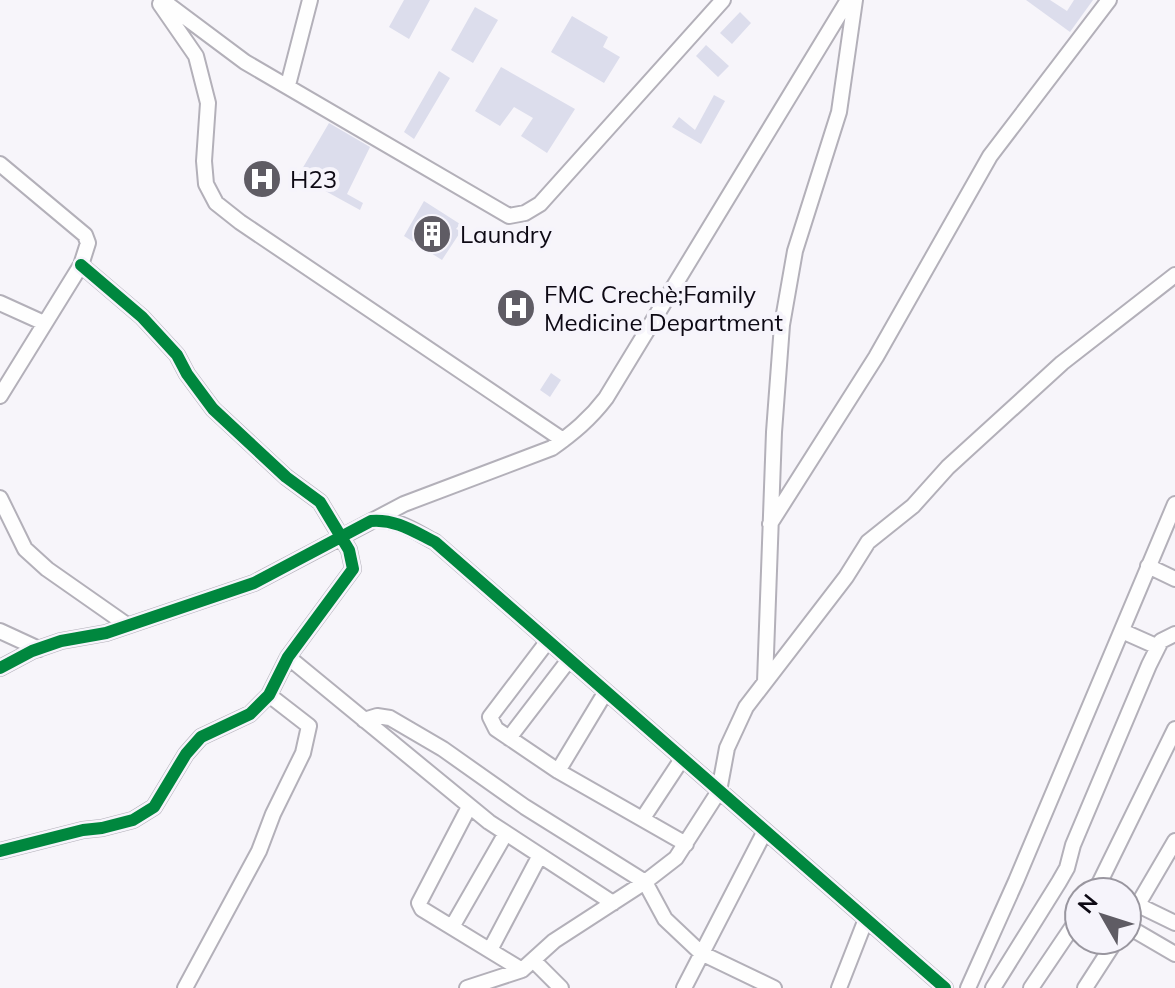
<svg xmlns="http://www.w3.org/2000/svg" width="1175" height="988" viewBox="0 0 1175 988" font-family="Mulish,sans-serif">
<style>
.building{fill:#dcddec}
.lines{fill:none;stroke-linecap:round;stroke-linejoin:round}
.minor-casing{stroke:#b3b0b9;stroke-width:18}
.minor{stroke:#fefefe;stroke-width:14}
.cycleway-casing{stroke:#f6f4fb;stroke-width:17}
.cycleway{stroke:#00873e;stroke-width:12}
.labels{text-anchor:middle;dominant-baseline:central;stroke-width:8;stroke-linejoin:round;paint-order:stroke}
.poi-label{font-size:24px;fill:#0d0914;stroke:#f6f4fb;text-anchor:start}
</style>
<rect width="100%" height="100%" fill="#f7f5fa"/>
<!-- building -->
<path class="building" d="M404,0H430L409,39L389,27Z
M1026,0H1050L1067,11L1074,0H1093L1070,32Z
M475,7L498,20L473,63L451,50Z
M740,12L751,23L732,44L720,33Z
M572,16L608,37L603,47L620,57L604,83L551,52Z
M706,45L729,66L718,77L696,56Z
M501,67L575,109L547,153L521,136L533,118L514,107L500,126L475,111Z
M439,71L450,78L414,139L404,132Z
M714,95L725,101L701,144L672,127L679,117L695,130Z
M329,123L370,147L347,194L363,203L360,210L298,176Z
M424,201L460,224L456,229L461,231L442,260L404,236Z
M551,373L561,380L550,397L540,390Z"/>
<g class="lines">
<defs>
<path id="minor" d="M162,0L245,62L509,216L525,213L540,204L723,0
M160,4L196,56L208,103L204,161L206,184L216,203L240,222L563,440
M288,85L310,0
M0,164L85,235L88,243L81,265L0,396
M0,303L44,323
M0,498L25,549L47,569L127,625
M375,520C398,519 416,532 435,542L945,988
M770,524L876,357L990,156L1109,0
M1148,566L1175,579
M0,631L39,649
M1122,631L1158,647
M547,642L490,717L496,729L558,771L686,844
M288,657L489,822L613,903
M0,668L32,651L61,641L106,633L254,583L404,504L552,448C573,433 590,419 606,398L848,0
M765,682L774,432L782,325L795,251L839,112L855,0
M364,720L377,716L390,718L443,749L525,807L645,882L665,919L701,953L774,988
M509,738L568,661
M558,771L605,693
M469,807L419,903L422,909L522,970
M643,818L682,759
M0,851L83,830L102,828L133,820L154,807L186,754L201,737L250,714L269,695L288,657L353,569L349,550L320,502L286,477L213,409L187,374L177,355L142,317L81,265
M1095,892L1175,729
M1138,905L1175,923
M1127,923L1175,841
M1127,926L1175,954
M452,927L506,833
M490,950L539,857
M534,961L561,988
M185,988L259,851L273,814L303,753L309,726L269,695
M467,988L522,970L554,941L645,882L676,858L719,791L727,748L746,707L846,577L868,542L913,506L948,467L1062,363L1175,275
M684,988L765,831
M839,988L866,919
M968,988L1016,881L1175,504
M993,988L1059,882L1067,868L1073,845L1149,665L1161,641L1175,634
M1031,988L1079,917
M1085,988L1116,940"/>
</defs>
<!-- minor casing -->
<use href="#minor" class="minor-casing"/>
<!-- minor -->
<use href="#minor" class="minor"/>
<defs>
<path id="cycleway" d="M0,668L32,651L61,641L106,633L254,583L371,521C396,519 413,531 435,542L945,988
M0,851L83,830L102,828L133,820L154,807L186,754L201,737L250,714L269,695L288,657L353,569L349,550L320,502L286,477L213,409L187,374L177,355L142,317L81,265"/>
</defs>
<!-- cycleway casing -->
<use href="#cycleway" class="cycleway-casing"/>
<!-- cycleway -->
<use href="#cycleway" class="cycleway"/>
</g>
<!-- icons -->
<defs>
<symbol id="hospital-disc" viewBox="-11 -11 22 22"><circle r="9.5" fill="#5f5c64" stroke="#f6f4fb"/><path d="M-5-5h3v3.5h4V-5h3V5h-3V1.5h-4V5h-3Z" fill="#fff"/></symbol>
<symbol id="building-disc" viewBox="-11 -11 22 22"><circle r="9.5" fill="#5f5c64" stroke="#f6f4fb"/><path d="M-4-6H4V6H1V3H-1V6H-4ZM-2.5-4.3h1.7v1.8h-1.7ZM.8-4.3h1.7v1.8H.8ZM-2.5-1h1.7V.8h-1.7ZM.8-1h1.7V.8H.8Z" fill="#fff"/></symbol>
</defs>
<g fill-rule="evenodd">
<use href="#hospital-disc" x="240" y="157" width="44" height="44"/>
<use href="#building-disc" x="410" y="212" width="44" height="44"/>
<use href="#hospital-disc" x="494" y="286" width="44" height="44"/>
</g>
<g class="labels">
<!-- poi labels -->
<g class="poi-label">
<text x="290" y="179">H23</text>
<text x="460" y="234">Laundry</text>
<text x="544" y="294">FMC Crechè;Family<tspan x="544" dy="28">Medicine Department</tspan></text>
</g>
</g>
<!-- north arrow -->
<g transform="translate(1103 916) rotate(309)"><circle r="38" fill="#f6f4fb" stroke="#99969f" stroke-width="2"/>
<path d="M0-6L14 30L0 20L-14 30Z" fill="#5f5c64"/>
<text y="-12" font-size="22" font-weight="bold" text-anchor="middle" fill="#0d0914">N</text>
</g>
</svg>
